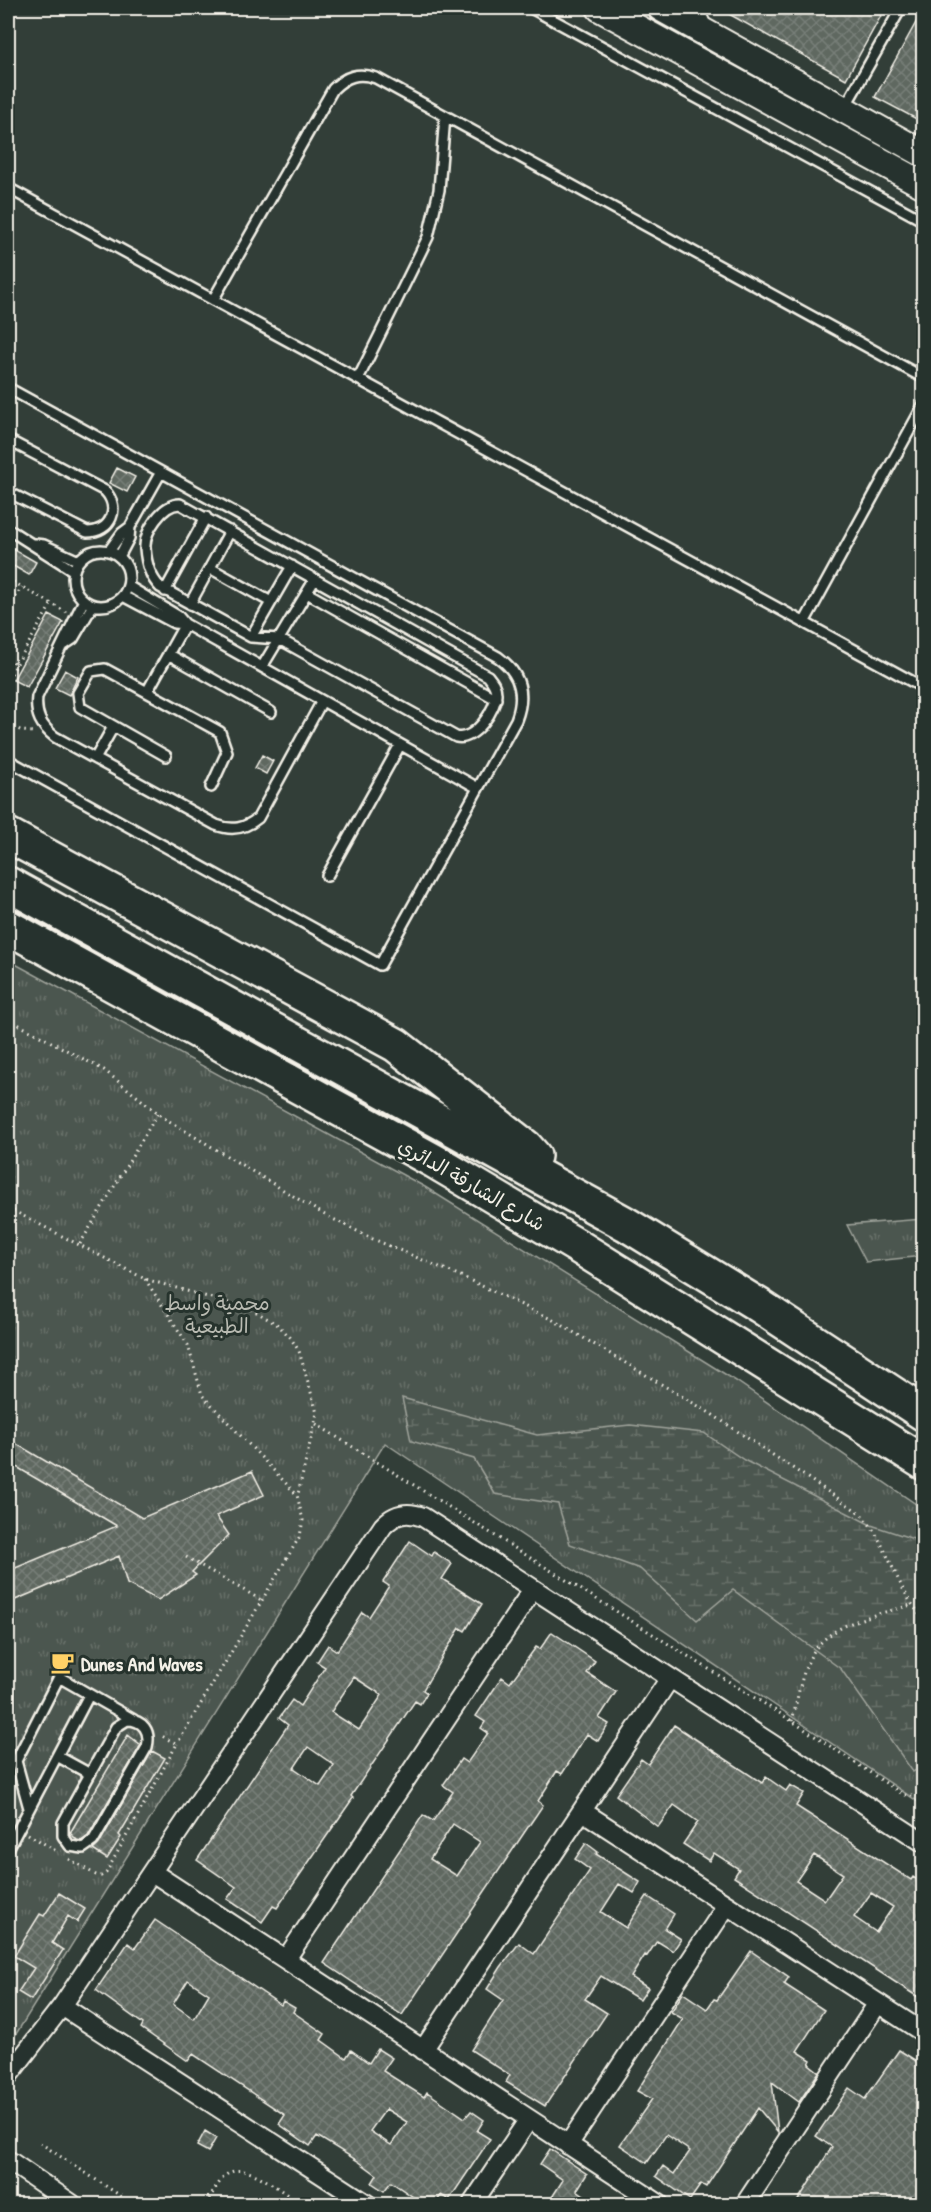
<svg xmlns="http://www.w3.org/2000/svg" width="931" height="2212" viewBox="0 0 931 2212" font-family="'Patrick Hand','Playpen Sans Arabic',sans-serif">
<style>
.grass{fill:url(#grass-tufts);stroke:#a0a49c;stroke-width:1.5}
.wetland{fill:url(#wetland-marsh);stroke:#a0a49c;stroke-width:1.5}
.building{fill:url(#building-cross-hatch);stroke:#f4f1e8;stroke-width:1.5;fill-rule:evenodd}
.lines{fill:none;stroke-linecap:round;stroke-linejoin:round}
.service-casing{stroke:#f4f1e8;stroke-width:14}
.minor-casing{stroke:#f4f1e8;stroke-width:22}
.secondary-casing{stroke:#f4f1e8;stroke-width:30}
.motorway-casing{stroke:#f4f1e8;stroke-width:38}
.path{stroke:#f4f1e8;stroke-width:3;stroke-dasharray:1.5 4.5;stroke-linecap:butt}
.service{stroke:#26332d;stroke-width:9}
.minor{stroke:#26332d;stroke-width:18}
.secondary{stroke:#26332d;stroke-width:26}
.motorway{stroke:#26332d;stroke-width:33}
.labels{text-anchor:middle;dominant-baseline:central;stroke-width:6;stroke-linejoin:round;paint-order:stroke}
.street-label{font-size:20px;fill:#f4f1e8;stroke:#26332d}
.park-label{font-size:20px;fill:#b9bbb2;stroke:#26332d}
.poi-label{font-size:20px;font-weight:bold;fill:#f4f1e8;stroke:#26332d;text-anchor:start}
</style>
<defs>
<pattern id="grass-tufts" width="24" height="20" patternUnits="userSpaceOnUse" patternTransform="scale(1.5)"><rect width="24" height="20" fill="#4c564f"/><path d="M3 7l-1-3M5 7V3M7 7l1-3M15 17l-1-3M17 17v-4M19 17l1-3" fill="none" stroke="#666f68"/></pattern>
<pattern id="wetland-marsh" width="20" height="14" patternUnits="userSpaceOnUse" patternTransform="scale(1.5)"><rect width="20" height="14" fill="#4c564f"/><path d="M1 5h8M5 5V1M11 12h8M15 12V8" fill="none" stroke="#666f68"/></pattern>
<pattern id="building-cross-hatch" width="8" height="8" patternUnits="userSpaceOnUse" patternTransform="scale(1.5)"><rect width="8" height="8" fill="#5f6861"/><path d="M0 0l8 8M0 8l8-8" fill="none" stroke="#777e78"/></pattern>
</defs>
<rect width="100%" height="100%" fill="#323e38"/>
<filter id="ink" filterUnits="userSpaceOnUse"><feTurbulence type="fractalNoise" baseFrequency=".0167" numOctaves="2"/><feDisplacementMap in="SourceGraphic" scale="12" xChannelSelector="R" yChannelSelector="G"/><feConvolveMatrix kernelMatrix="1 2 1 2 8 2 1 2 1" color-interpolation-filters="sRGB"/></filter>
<g filter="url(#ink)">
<!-- grass -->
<path class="grass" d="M8,960L425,1187L736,1381L923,1509V1805L385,1443L16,2034L8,2027Z
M923,1219V1256L866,1262L847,1225Z"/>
<!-- wetland -->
<path class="wetland" d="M402,1398L537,1435L630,1425L704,1433L744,1460L871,1525L923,1542V1765L913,1772L841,1669L733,1590L697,1620L640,1569L570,1544L558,1504L495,1494L474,1459L411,1441Z"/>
<!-- building -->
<path class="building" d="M718,8H874L883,12L846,79Z
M924,8V123L875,97Z
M117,468L135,477L127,492L109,483Z
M8,546L36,562L29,575L8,563Z
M49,615L63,622L27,687L13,680Z
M65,670L78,677L69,695L55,688Z
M262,755L273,761L266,774L255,768Z
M8,1439L142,1518L252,1471L264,1495L216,1516L229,1535L192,1572L196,1575L158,1600L127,1584L119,1556L8,1603V1571L117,1526L8,1462Z
M410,1541L432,1556L434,1552L452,1564L442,1579L482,1604L465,1631L460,1628L442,1657L423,1690L427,1693L420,1704L415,1701L351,1796L353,1798L277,1908L273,1906L262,1922L227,1899L236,1887L197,1860L288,1725L279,1718L292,1700L300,1706L325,1667L317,1662L328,1645L337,1651L362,1612L369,1617L389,1586L383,1582ZM354,1677L382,1695L359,1730L331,1712ZM308,1747L334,1765L320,1786L294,1768Z
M552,1632L595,1661L587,1673L616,1692L599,1718L609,1724L598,1741L587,1734L562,1774L557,1771L538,1801L543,1805L526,1830L402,2015L324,1963L423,1815L433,1821L453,1792L443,1785L461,1759L467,1763L488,1733L481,1728L485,1722L476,1716L502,1677L510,1683L536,1647L540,1649ZM453,1824L480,1842L457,1876L430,1859Z
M674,1725L762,1783L766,1777L786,1791L790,1785L804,1793L796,1806L911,1880L913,1877L924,1884V2001L734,1877L739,1869L714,1853L709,1861L683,1844L698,1822L674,1805L658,1827L616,1795L641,1759L648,1764ZM814,1855L843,1874L825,1900L796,1881ZM871,1893L893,1907L876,1932L854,1917Z
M128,1735L141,1745L88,1836L81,1841L77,1840L70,1833Z
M152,1751L165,1758L119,1835L121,1837L107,1859L93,1850L99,1844Z
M586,1843L598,1852L596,1854L640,1882L634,1893L619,1884L601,1912L626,1928L647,1896L674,1914L665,1929L681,1939L673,1951L657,1941L647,1956L645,1955L631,1977L648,1988L640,2000L601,1976L585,1999L607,2013L545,2106L506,2082L510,2075L471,2050L503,2000L487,1989L501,1967L519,1943L534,1954L590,1870L575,1859Z
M59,1893L85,1909L77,1922L68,1916L52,1943L63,1950L31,2000L18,1992L34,1968L14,1956L40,1914L44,1916Z
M155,1920L281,2005L283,2001L295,2008L293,2012L325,2034L321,2040L346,2058L351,2050L369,2063L378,2049L392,2058L383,2071L424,2097L427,2092L465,2118L471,2111L484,2120L477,2131L490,2139L449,2200L441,2195L435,2205H425L391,2182L384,2191L372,2183L377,2175L358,2161L317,2136L310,2146L279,2124L285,2115L193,2054L188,2061L141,2028L143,2024L96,1990L128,1943L135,1948ZM188,1980L209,1994L194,2019L173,2004ZM386,2109L407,2122L391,2145L370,2131Z
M751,1951L789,1977L784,1984L824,2010L797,2051L811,2060L809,2064L819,2072L799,2102L772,2082L778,2132L758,2108L706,2187L701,2184L690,2200L656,2176L663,2166L674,2174L690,2151L666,2135L647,2163L620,2145L652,2099L637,2091L683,2019L671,2012L683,1993L707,2009L714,1999L717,2000Z
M899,2050L924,2066V2097L918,2105L924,2109V2189L913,2205H795L832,2147L816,2136L849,2088L865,2099Z
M205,2131L216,2138L208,2152L197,2146Z
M550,2149L587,2174L577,2190L598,2205H547L563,2180L540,2164Z"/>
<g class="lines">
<defs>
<path id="service" d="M531,8L924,221
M845,107L901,8
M8,188L924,688
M213,300L333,89C346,76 358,72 376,78L924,378
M358,379L428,237L439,190L445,116
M8,388L498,657C520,673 526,694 516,720L380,965L8,760
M8,440L105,491C121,508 111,532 87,532L8,492
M180,504L488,676C492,681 496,686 496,693C497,709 474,742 456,737L279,639L251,637L160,587C150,577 146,562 145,548C144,532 162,504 180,504Z
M8,529L74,571
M35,544L44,545L79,561
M73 578a28 28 0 1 1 56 0a28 28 0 1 1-56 0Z
M109,551L122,533L130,527L161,472
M119,557L129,538L130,527
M210,568L271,602
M128,586L178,616L185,624
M165,591L206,517
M307,593L496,699
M123,596L174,623L185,624L478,788
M84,600L37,697C35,715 41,726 55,737L216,825C232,831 245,829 258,818L322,701
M190,604L230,531
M805,621L924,404
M251,637L292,566
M64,645L73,639L93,605
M168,654L271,712
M262,667L315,579
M147,692L185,624
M166,756L80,707L78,693L91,671L105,669L220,732L227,752L211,787
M95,759L113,727
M327,876L400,745
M127,1720C143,1720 151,1731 147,1747L93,1841L83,1848L70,1846L63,1836V1823L116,1727Z
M57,1756L90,1774
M29,1808L16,1761L59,1677L134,1720
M8,1849L89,1695"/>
<path id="minor" d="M694,8L703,30
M582,1811L924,2033
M152,1872L659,2204
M286,1959L533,1589
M62,2006L367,2204
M423,2050L670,1678
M8,2076L62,2006L383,1526C395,1513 407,1511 423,1517L924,1843
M568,2145L727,1905
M8,2160L72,2204
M472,2204L529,2119
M745,2204L878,2003"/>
<path id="secondary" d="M600,8L924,185
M661,8L924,154"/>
<path id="motorway" d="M8,835L396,1045L526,1147L534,1156
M8,884L626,1224L760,1306L924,1414
M8,927L434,1161L579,1247L924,1463"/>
</defs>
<!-- service casing -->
<use href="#service" class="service-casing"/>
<!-- minor casing -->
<use href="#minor" class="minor-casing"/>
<!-- secondary casing -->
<use href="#secondary" class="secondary-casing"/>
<!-- motorway casing -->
<use href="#motorway" class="motorway-casing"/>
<!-- path -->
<path class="path" d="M8,579L66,612
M8,607L22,587
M8,658L17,665
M8,679L52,603
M8,724L22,731L34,732
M8,1019L104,1070L164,1118L323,1214L373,1239L463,1277L553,1320L710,1413L860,1513C889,1543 895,1589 924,1619
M8,1208L145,1279L253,1310L278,1325L290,1337L299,1351L317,1413L298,1494
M80,1244L158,1113
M145,1279L188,1345L202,1395L297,1495L303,1520L300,1536L177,1744
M316,1424L792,1721L904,1795H917L924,1790
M186,1557L261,1600
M792,1721C797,1702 800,1680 808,1662C825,1622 874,1616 911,1605
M28,1834L58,1852
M69,1859L96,1875L101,1876L106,1873L177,1744L160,1735
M40,2143L133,2204
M206,2204C212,2195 217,2184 225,2176C244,2157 283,2193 300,2204"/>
<!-- service -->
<use href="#service" class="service"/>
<!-- minor -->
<use href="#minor" class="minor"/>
<!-- secondary -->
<use href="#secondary" class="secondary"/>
<!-- motorway -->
<use href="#motorway" class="motorway"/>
</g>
</g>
<!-- icons -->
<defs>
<symbol id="cafe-bare" viewBox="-9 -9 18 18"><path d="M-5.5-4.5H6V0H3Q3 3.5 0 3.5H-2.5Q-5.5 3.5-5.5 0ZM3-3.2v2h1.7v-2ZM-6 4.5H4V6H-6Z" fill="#ffd166" stroke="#26332d" stroke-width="2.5" paint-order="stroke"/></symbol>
</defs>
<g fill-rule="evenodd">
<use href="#cafe-bare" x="46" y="1646" width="33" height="33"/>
</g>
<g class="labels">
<!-- street labels -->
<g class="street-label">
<text transform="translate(472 1184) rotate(30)">شارع الشارقة الدائري</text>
</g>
<!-- park labels -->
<g class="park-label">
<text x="217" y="1302">محمية واسط<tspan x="217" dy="23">الطبيعية</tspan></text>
</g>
<!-- poi labels -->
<g class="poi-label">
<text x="81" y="1663">Dunes And Waves</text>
</g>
</g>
<!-- margin -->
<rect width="931" height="2212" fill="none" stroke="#26332d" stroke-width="30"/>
<rect x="15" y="15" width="901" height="2182" fill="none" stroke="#f4f1e8" stroke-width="2" filter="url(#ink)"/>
</svg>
